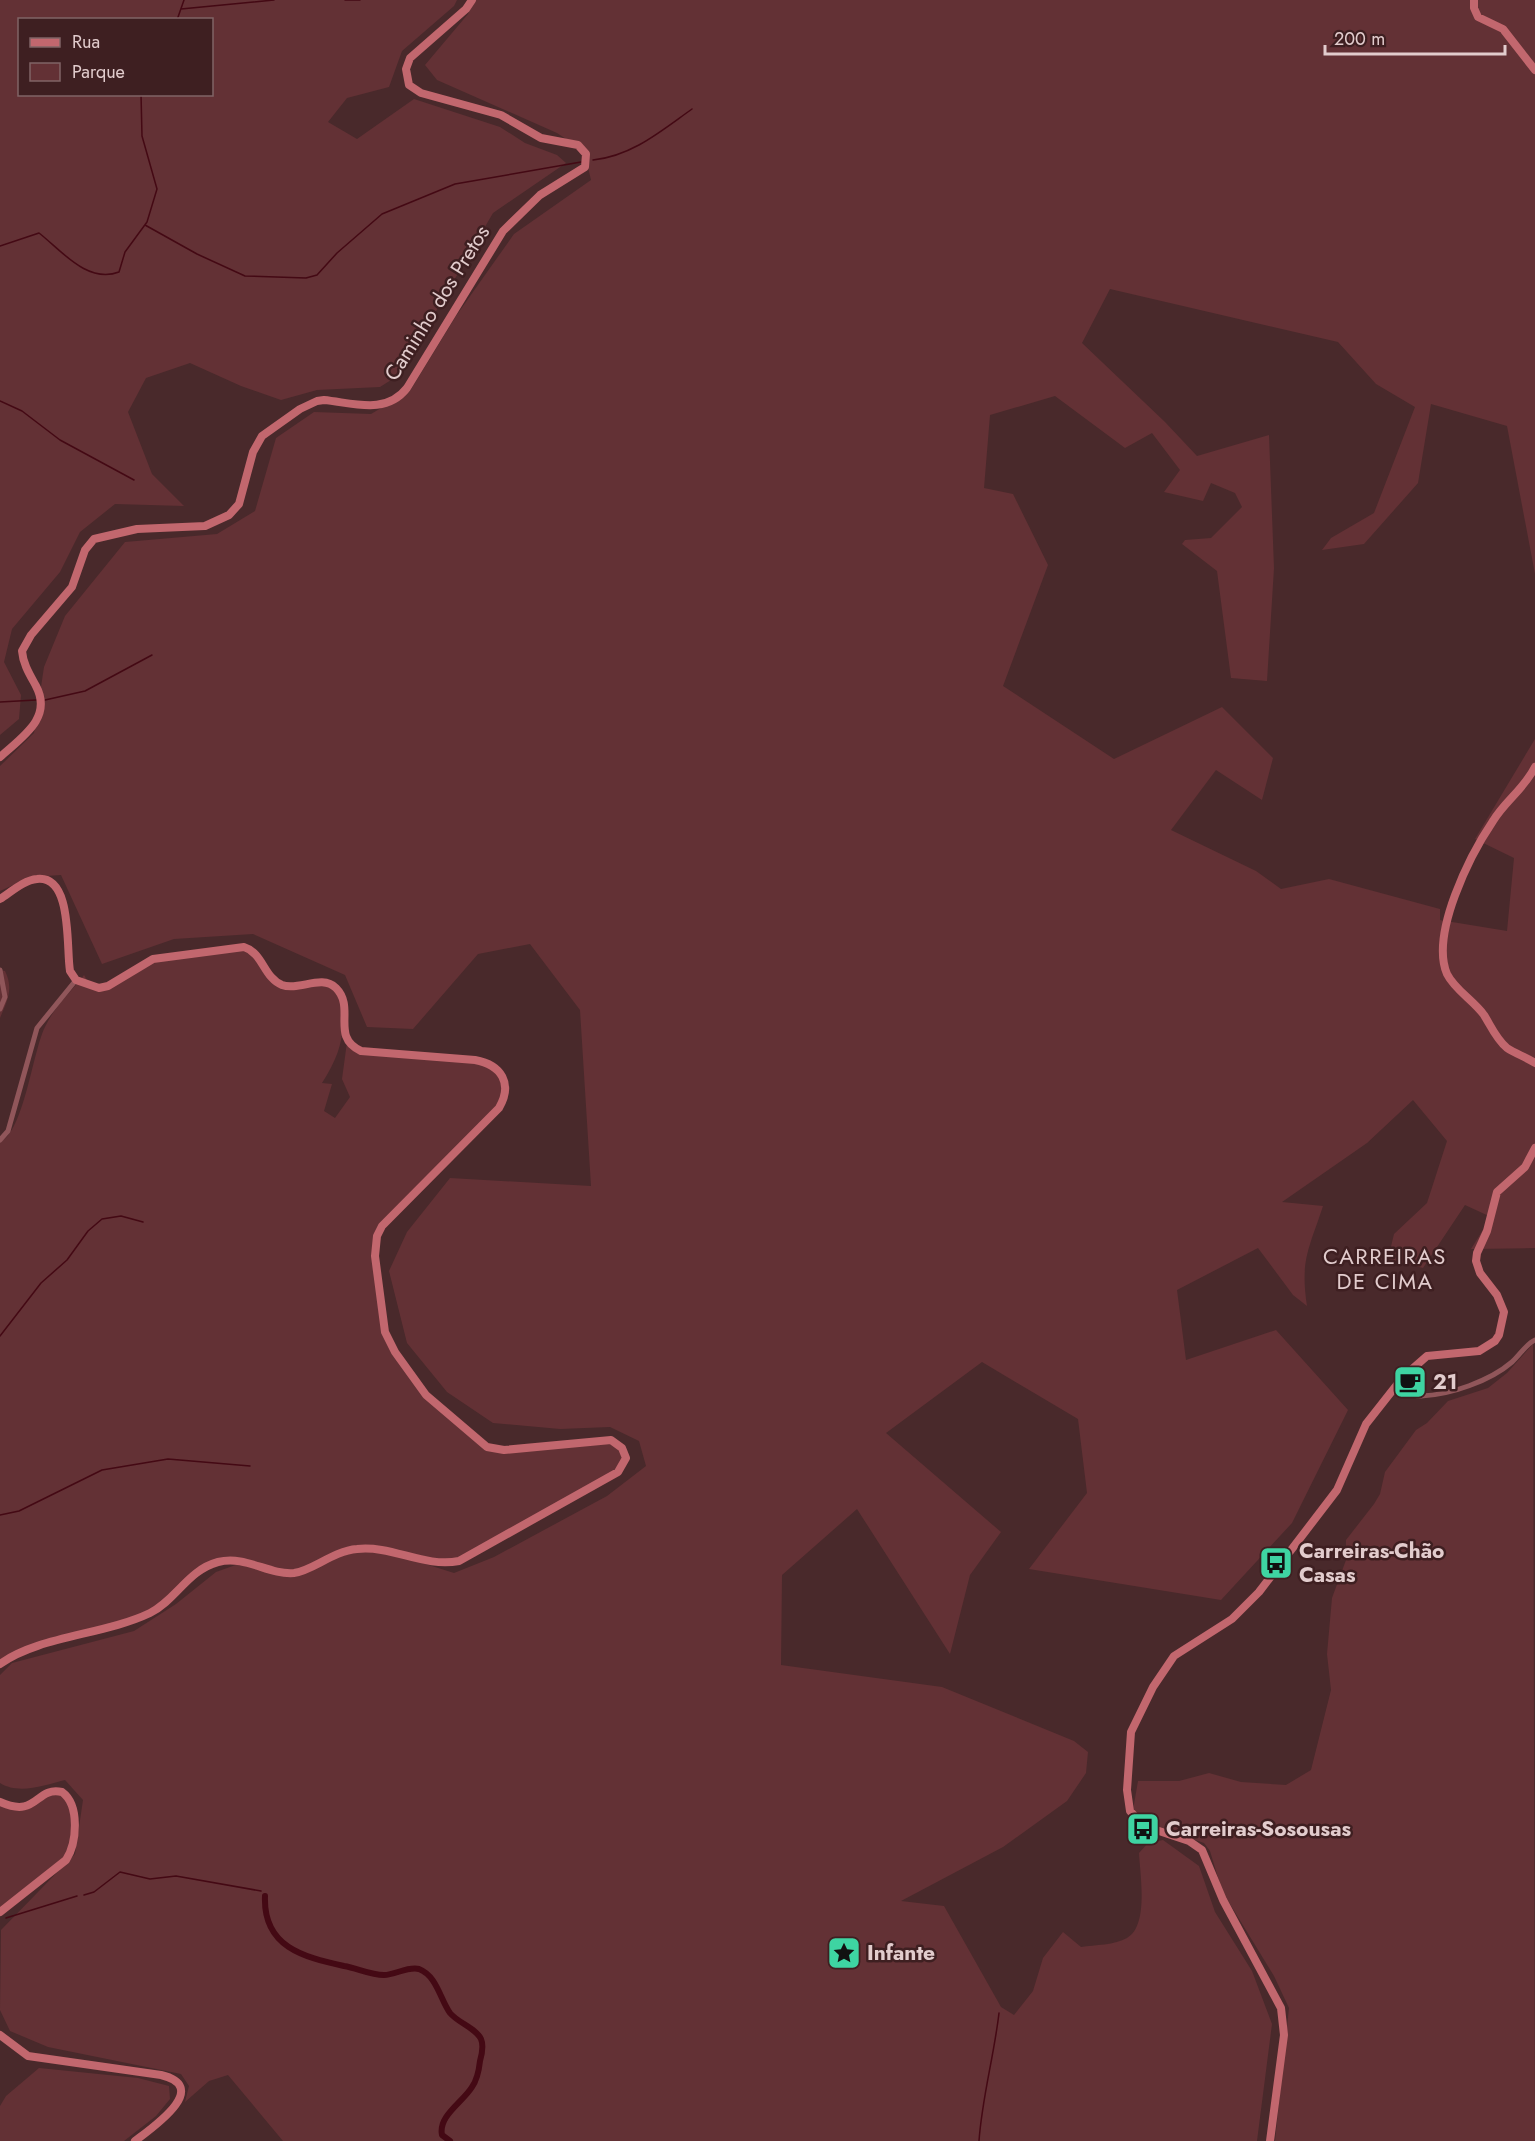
<svg xmlns="http://www.w3.org/2000/svg" width="1535" height="2141" viewBox="0 0 1535 2141" font-family="Jost,sans-serif">
<style>
.green{fill:#633135;fill-rule:evenodd}
.lines{fill:none;stroke-linecap:round;stroke-linejoin:round}
.stream{stroke:#440914;stroke-width:1.5}
.canal{stroke:#440914;stroke-width:6}
.street{stroke:#90565a;stroke-width:5}
.secondary{stroke:#c2676e;stroke-width:8}
.labels{text-anchor:middle;dominant-baseline:central;stroke-width:5;stroke-linejoin:round;paint-order:stroke}
.street-label{font-size:21px;fill:#e2cccd;stroke:#3e1f21}
.poi-label{font-size:21px;font-weight:bold;fill:#e2cccd;stroke:#3e1f21;text-anchor:start}
.neighbourhood-label{font-size:22px;letter-spacing:1.5px;fill:#e2cccd;stroke:#3e1f21}
</style>
<rect width="100%" height="100%" fill="#49292b"/>
<!-- green -->
<path class="green" d="M0,0H457L454,6L402,51L389,87L347,98L328,122L357,139L414,99L500,127L525,143L557,155L566,163L493,213L399,375L380,387L317,390L281,400L241,386L190,363L146,378L128,412L152,474L184,506L115,504L80,532L60,572L12,629L4,662L21,695L19,719L0,735ZM20,20H212V94H20Z
M474,0H1535V574L1507,426L1431,404L1418,483L1364,544L1322,550L1331,538L1374,513L1415,407L1376,384L1338,342L1110,289L1082,343L1165,422L1197,456L1269,435L1274,568L1267,681L1231,678L1217,571L1182,544L1185,540L1211,538L1242,507L1235,493L1211,483L1203,501L1164,492L1180,470L1152,433L1125,448L1055,396L990,415L984,488L1013,494L1048,565L1003,686L1114,759L1222,707L1273,758L1262,800L1216,770L1171,830L1256,871L1281,889L1329,879L1440,909V920L1507,931L1514,858L1475,839L1535,739V1248L1471,1249L1491,1217L1465,1205L1423,1268L1388,1259L1394,1234L1427,1203L1447,1141L1413,1100L1367,1143L1282,1202L1323,1206C1309,1249 1300,1260 1307,1306L1293,1295L1258,1248L1177,1290L1186,1360L1276,1330L1348,1410L1292,1523L1221,1600L1029,1569L1087,1493L1078,1419L982,1362L886,1433L1001,1532L970,1575L950,1654L857,1509L782,1575L781,1665L942,1687L1074,1741L1088,1752L1086,1773L1067,1801L1003,1847L901,1901L944,1906L1001,2007L1014,2015L1033,1991L1043,1958L1063,1932L1081,1947C1095,1945 1115,1945 1127,1938C1149,1926 1140,1874 1139,1853L1148,1843L1163,1840L1199,1866L1215,1912L1252,1971L1272,2024L1257,2141H283L228,2075L209,2081L185,2102L189,2086L181,2074L48,2047L10,2031L0,2010L1,1930L75,1854L83,1800L65,1780C45,1785 19,1795 0,1783V1675L12,1663L134,1631L176,1604L216,1572L244,1562L239,1560L202,1569L155,1610L28,1649L0,1664V1142C24,1132 33,1050 45,1027C54,1007 71,992 84,975L91,987L99,988L153,959L244,947L272,978L298,986L316,983L337,988C347,1028 344,1048 322,1083L332,1084L324,1111L335,1118L350,1097L342,1079L347,1042L362,1051L486,1062L505,1080L499,1108L382,1226C365,1280 387,1352 425,1394C444,1415 472,1431 495,1449L618,1443L625,1454L618,1472L451,1563L378,1549L454,1573L494,1557L607,1496L646,1466L639,1441L610,1427L560,1429L493,1423L447,1392L407,1343L389,1271L407,1232L450,1178L591,1186L580,1010L530,944L478,954L413,1029L367,1027L345,975L253,934L174,939L102,964L61,875L31,877L0,891V766L34,733L44,667L65,616L125,542L217,534L255,511L276,438L314,412L371,414L410,391L456,316L514,234L591,180L584,151L557,133L437,80L425,65L468,14Z
M0,970L5,971C14,989 7,1001 0,1018Z
M1533,1344L1535,2141H1275L1289,2008L1274,1976L1222,1891L1210,1851L1204,1843L1145,1823L1133,1810L1138,1781H1179L1209,1773L1241,1782L1286,1785L1311,1770L1331,1690L1327,1654L1332,1598L1346,1560V1540L1374,1504L1380,1494L1385,1472L1416,1430L1427,1423L1448,1401L1488,1388L1507,1373Z
M62,1792L73,1808L74,1839L59,1868L0,1913V1802L15,1809L47,1794Z
M39,2068L138,2078L169,2086L170,2099L156,2116L124,2141H0V2106L6,2096Z"/>
<g class="lines">
<!-- stream -->
<path class="stream" d="M345,0H360
M181,9L274,0
M177,20L184,0
M593,160C632,156 661,131 692,109
M145,225L197,254L245,276L306,278L317,275L337,253L382,214L455,184L581,162
M0,246L39,233C61,250 87,284 119,272L125,252L147,222L157,189L142,136L141,94
M0,401L22,411L60,440L134,480
M45,700L85,691L152,655
M0,702L36,700
M0,1336L41,1283L67,1260L88,1231L102,1219L121,1216L143,1222
M0,1515L19,1511L102,1470L168,1459L250,1466
M84,1895L94,1892L120,1872L150,1879L176,1876L261,1891
M6,1918L77,1896
M979,2141C982,2098 994,2056 999,2013"/>
<!-- canal -->
<path class="canal" d="M265,1896C263,1947 303,1957 344,1966C357,1968 370,1975 384,1975C395,1975 408,1966 419,1969C437,1976 440,1999 450,2013C458,2023 476,2028 481,2039C484,2046 482,2054 480,2061C479,2070 477,2080 472,2087C463,2102 438,2116 442,2135L450,2141"/>
<!-- street -->
<path class="street" d="M0,970L5,997L0,1009
M0,1140L8,1131L37,1028L76,980
M1394,1389C1403,1392 1411,1396 1421,1396C1450,1395 1490,1381 1512,1362C1520,1355 1526,1344 1535,1340"/>
<!-- secondary -->
<path class="secondary" d="M1474,0V8L1478,17L1503,29L1535,70
M0,757C22,737 53,718 36,686C30,675 23,664 22,651L31,635L72,587L85,550L94,539L137,529L205,526L229,515L239,504L253,452L262,436L300,409L317,401L324,400C354,403 386,415 407,388L503,231L540,195L585,167L586,154L578,145L541,138L501,115L421,93L409,85L406,69L410,58L466,9L472,0
M1535,767C1524,789 1505,801 1493,821C1470,855 1430,934 1447,974C1455,990 1473,1000 1484,1015C1491,1026 1496,1039 1507,1048C1516,1054 1526,1057 1535,1063
M0,899C11,892 24,880 37,879C73,875 66,948 70,971L76,980L99,988L108,986L153,959L244,947C263,953 264,978 282,985C299,991 322,974 336,988C356,1008 330,1037 361,1051L475,1060C502,1065 513,1084 499,1108L382,1226L377,1236L375,1256L385,1332L395,1352L426,1395L487,1447L504,1450L611,1440L622,1448L626,1458L618,1472L459,1561C424,1568 392,1545 357,1549C333,1551 312,1571 294,1573C268,1575 246,1555 218,1562C188,1570 176,1600 150,1613C104,1635 39,1636 0,1664
M0,1802C38,1819 35,1786 62,1792C80,1805 77,1843 66,1860L0,1912
M0,2035L28,2056L161,2075C212,2087 152,2128 135,2141
M1270,2141L1284,2035L1281,2008L1223,1900L1202,1850L1189,1841L1144,1826L1130,1811L1127,1790L1131,1732L1153,1687L1174,1656L1232,1619L1259,1592L1337,1490L1366,1424L1403,1377L1427,1356L1479,1351L1495,1341L1499,1335L1504,1312L1497,1295L1480,1273L1476,1261L1477,1253L1487,1231L1497,1192L1525,1167L1535,1148"/>
</g>
<!-- icons -->
<defs>
<symbol id="cafe-square" viewBox="-11 -11 22 22"><rect x="-9" y="-9" width="18" height="18" rx="4" fill="#3ed4a2" stroke="#3e1f21"/><path d="M-5.5-4.5H6V0H3Q3 3.5 0 3.5H-2.5Q-5.5 3.5-5.5 0ZM3-3.2v2h1.7v-2ZM-6 4.5H4V6H-6Z" fill="#111"/></symbol>
<symbol id="bus-square" viewBox="-11 -11 22 22"><rect x="-9" y="-9" width="18" height="18" rx="4" fill="#3ed4a2" stroke="#3e1f21"/><path d="M-5-6H5V4H4V6H2V4H-2V6H-4V4H-5ZM-3.5-4V0h7V-4ZM-3.5 1.2v1.5H-2V1.2ZM2 1.2v1.5H3.5V1.2Z" fill="#111"/></symbol>
<symbol id="sight-square" viewBox="-11 -11 22 22"><rect x="-9" y="-9" width="18" height="18" rx="4" fill="#3ed4a2" stroke="#3e1f21"/><path d="M0-6L1.8-2.2L6-1.7L2.9 1.2L3.7 5.4L0 3.3L-3.7 5.4L-2.9 1.2L-6-1.7L-1.8-2.2Z" fill="#111"/></symbol>
</defs>
<g fill-rule="evenodd">
<use href="#cafe-square" x="1391" y="1363" width="38" height="38"/>
<use href="#bus-square" x="1257" y="1544" width="38" height="38"/>
<use href="#bus-square" x="1124" y="1810" width="38" height="38"/>
<use href="#sight-square" x="825" y="1934" width="38" height="38"/>
</g>
<g class="labels">
<!-- street labels -->
<g class="street-label">
<text transform="translate(437 303) rotate(-58)">Caminho dos Pretos</text>
</g>
<!-- poi labels -->
<g class="poi-label">
<text x="1433" y="1382">21</text>
<text x="1299" y="1551">Carreiras-Chão<tspan x="1299" dy="24">Casas</tspan></text>
<text x="1166" y="1829">Carreiras-Sosousas</text>
<text x="867" y="1953">Infante</text>
</g>
<!-- neighbourhood labels -->
<g class="neighbourhood-label">
<text x="1385" y="1256">CARREIRAS<tspan x="1385" dy="25">DE CIMA</tspan></text>
</g>
</g>
<!-- legend -->
<rect x="18" y="18" width="195" height="78" fill="#3e1f21" stroke="#806466" stroke-width="1.5"/>
<rect x="30" y="38" width="30" height="9" fill="#c2676e" stroke="#806466" stroke-width="1.5"/>
<text x="72" y="48" font-size="18" fill="#e2cccd">Rua</text>
<rect x="30" y="63" width="30" height="18" fill="#633135" stroke="#806466" stroke-width="1.5"/>
<text x="72" y="78" font-size="18" fill="#e2cccd">Parque</text>
<!-- scale -->
<path d="M1325 45v9h180v-9" fill="none" stroke="#e2cccd" stroke-width="3"/>
<text x="1334" y="45" font-size="18" fill="#e2cccd" stroke="#3e1f21" stroke-width="4.5" paint-order="stroke">200 m</text>
</svg>
